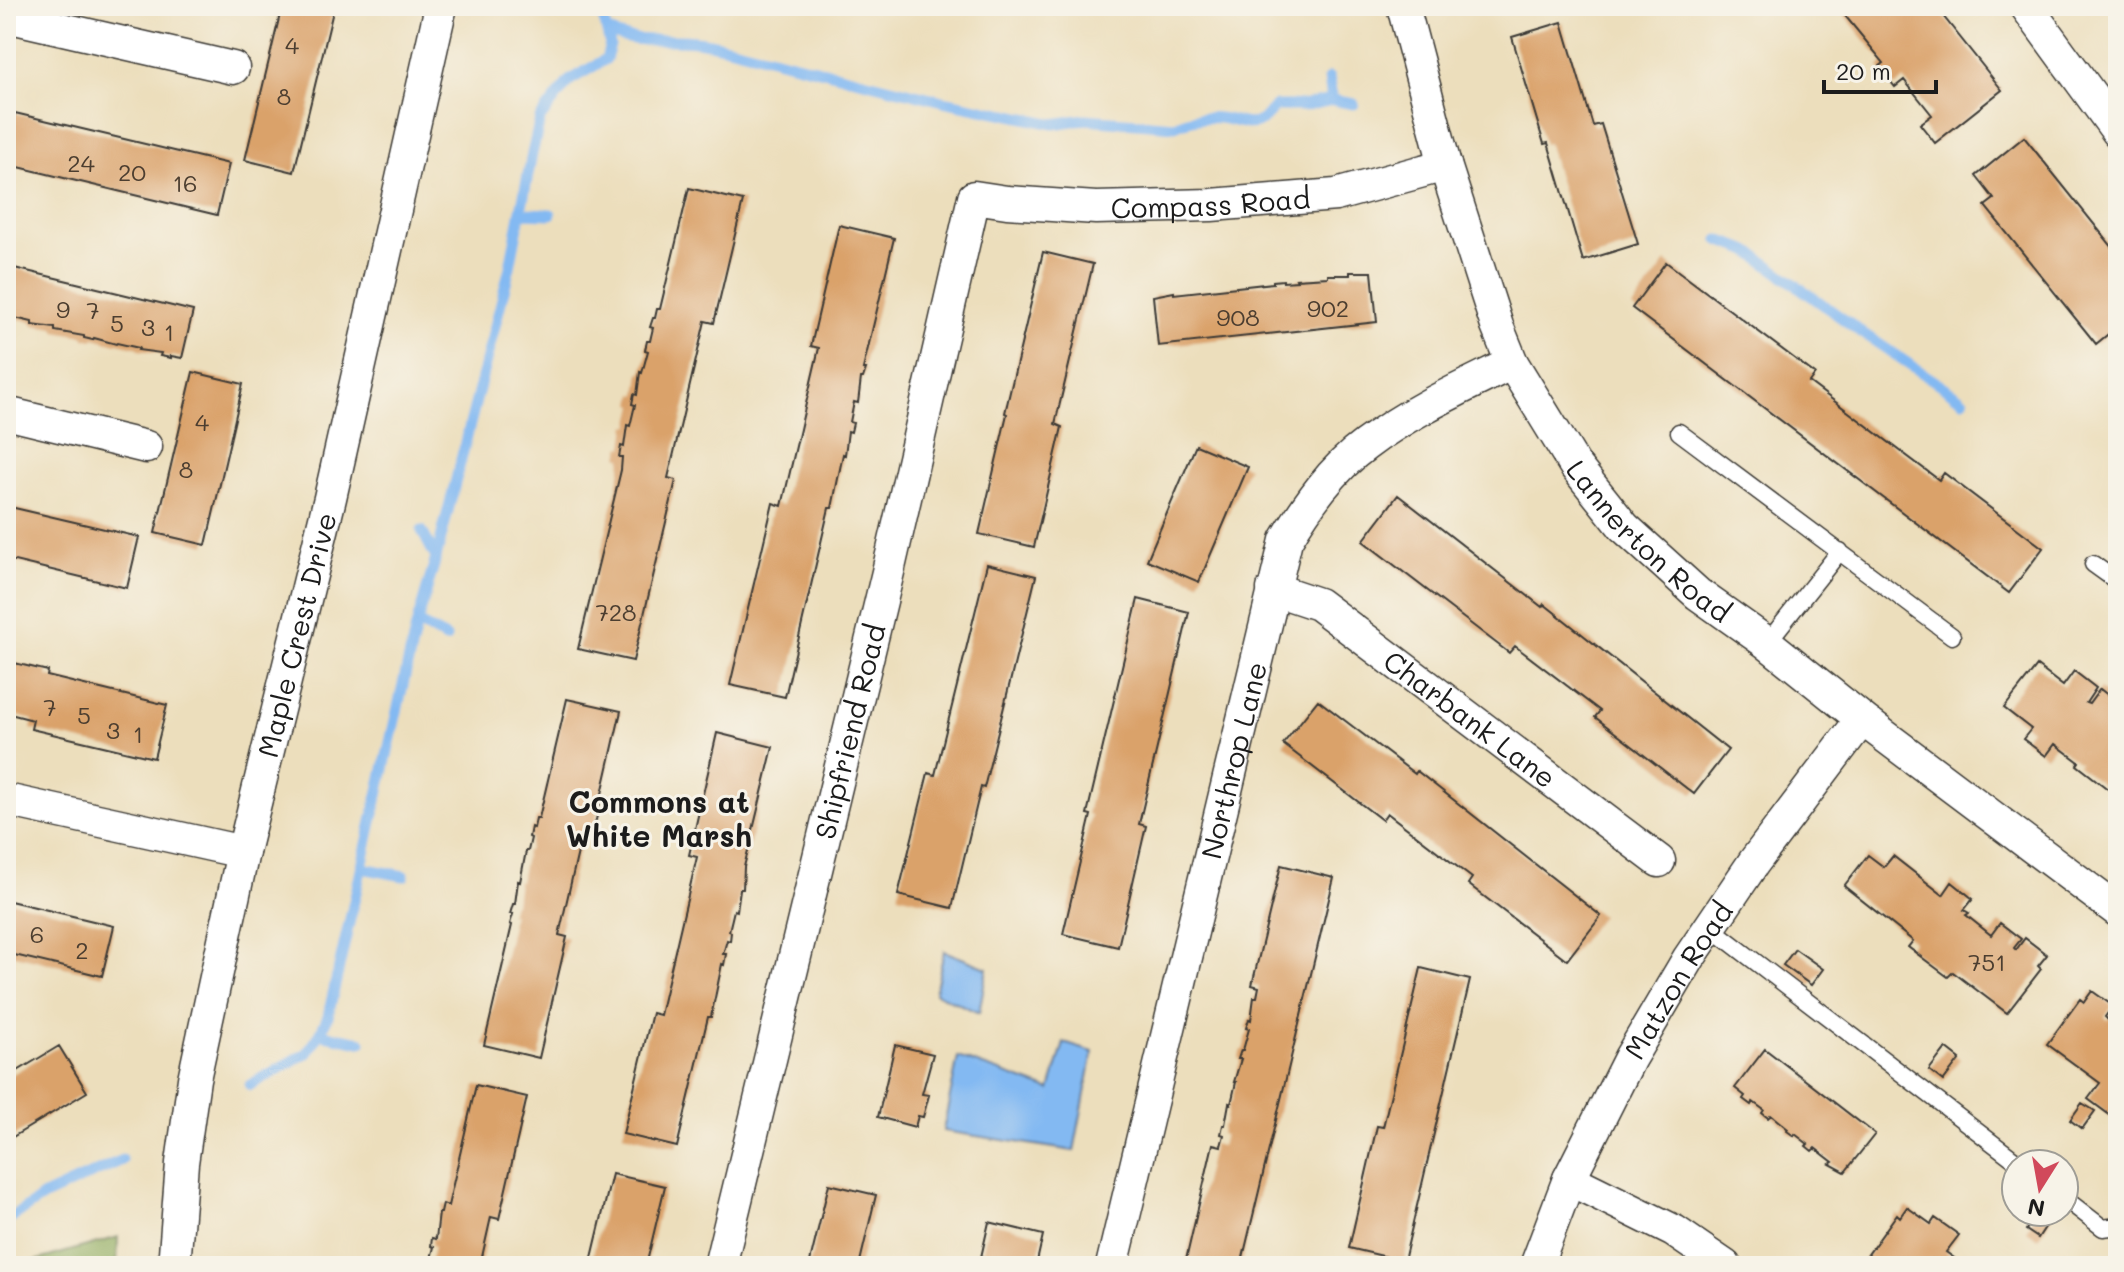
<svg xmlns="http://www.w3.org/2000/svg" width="2124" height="1272" viewBox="0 0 2124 1272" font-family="Mali,sans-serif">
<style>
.forest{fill:#91ac5f;stroke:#56643e;stroke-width:2}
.water{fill:#83b9f2;stroke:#506a87;stroke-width:2}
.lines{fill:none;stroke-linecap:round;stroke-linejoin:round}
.stream{stroke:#83b9f2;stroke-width:11}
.building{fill:#daa26a}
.lane-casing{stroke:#3b3934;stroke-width:19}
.street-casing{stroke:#3b3934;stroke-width:35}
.lane{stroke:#fff;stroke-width:16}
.street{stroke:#fff;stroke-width:32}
.labels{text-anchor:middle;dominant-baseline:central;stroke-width:6;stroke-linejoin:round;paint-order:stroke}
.number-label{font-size:24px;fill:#4c3e30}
.street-label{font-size:28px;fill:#1c1c1c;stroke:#f7f3e8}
.neighbourhood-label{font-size:30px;font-weight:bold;fill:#1c1c1c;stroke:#f7f3e8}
</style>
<rect width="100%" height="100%" fill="#f7f3e8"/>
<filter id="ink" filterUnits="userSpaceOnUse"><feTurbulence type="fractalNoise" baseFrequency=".0125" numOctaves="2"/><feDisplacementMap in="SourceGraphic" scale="16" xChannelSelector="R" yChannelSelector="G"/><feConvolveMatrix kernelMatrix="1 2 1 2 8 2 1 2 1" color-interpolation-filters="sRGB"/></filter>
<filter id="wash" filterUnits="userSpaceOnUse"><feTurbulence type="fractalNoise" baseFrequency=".006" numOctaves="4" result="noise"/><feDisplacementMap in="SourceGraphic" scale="32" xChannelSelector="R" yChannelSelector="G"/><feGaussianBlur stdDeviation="1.8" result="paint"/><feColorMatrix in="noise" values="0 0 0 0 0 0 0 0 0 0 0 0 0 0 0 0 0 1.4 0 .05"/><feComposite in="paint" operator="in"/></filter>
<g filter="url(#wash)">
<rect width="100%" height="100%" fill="#ecdebc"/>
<!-- forest -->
<path class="forest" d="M118,1237L117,1266H17Z"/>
<!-- water -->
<path class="water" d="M944,951L987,968L979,1013L935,993Z
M1064,1043L1093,1052L1074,1151L943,1131L958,1057L1050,1090Z"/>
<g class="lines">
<!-- stream -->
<path class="stream" d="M607,31C636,46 665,37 696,41C707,42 717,45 728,47L943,101L1054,124L1085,119L1175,126C1186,120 1206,116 1219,118C1233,119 1249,129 1262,120C1267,116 1272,110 1276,106H1303L1332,100L1354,104
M1329,78L1332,100
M522,213L551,214
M1719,240L1749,251L1861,332L1963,400
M422,531L436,558
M417,623L446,638
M362,868L404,876
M320,1034L361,1042
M250,1085L307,1053L320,1034L328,1016L417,623L436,558L510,267L532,154L540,119L569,81L606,59L610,45L602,12
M6,1221L44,1196L122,1160"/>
</g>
<g id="blocks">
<!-- building -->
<path class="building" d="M282,6H312L333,11L294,172L245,160Z
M1849,6H1935L2002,90L1935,143L1920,124L1932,115L1904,80L1895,87L1879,67L1884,63L1842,12Z
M1562,22L1593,126L1601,124L1638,244L1583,261L1548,143L1544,144L1512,37Z
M15,113L229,164L217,215L6,164V149Z
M2024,137L2118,254V326L2096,344L1985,206L1994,199L1976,176Z
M689,188L743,201L714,323L705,321L668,478L676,480L633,661L578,649L621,470L622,457H619L621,446L624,447L627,425L630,426L635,405L632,404L634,394L637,395L640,372L642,373L648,351L645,350L647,341H650L653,328L650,327L653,318H655L657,309H660Z
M839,225L894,238L863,369H866L863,378H861L858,403L854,402L850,422L853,423L851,432L848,431L845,455L843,454L832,508H829L785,697L730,685L773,503L782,506L819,348L811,346Z
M1043,252L1093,264L1055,424L1062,427L1034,547L979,534L1007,414L1005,413Z
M1666,262L1815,374L1809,382L1939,480L1944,473L2043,548L2009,593L1632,308Z
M6,266L193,311L182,358L171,356V358L160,356L161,353L138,350L139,348L117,343L116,344L94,338L93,340L84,338V336L55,331V328L32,325V322L11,317V320L6,318Z
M1350,272H1372L1377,322L1158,346L1153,296L1174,292V294L1273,283V281L1283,280V282L1297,281L1296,279L1328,277V275H1350Z
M193,372L243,384L206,545L155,533Z
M1196,445L1248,467L1199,582L1147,560Z
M1398,495L1542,607L1544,604L1728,750L1694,794L1595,717L1600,711L1515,646L1509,653L1363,541Z
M6,506L139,537L127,588L6,559Z
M987,564L1036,576L984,788L981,787L952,908L898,895L928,773L935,775Z
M1138,599L1189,612L1139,824L1146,826L1118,947L1063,934L1091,815L1087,814Z
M6,661L48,671L47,676L167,705L154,758L31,729L33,720L6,713Z
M2037,666L2063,686L2074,671L2096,688L2086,703L2089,704L2100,689L2118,703V797L2077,765L2079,762L2055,744L2046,756L2023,739L2031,729L2004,708Z
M567,699L621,711L593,833L583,830L559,935L567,937L539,1058L484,1045L512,925L510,924L513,914H510L513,904H515L518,881L520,882L526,851H528L531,838L529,837L531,827L534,828L536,818H539Z
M1318,700L1415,774L1417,771L1601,916L1567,960L1468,884L1472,878L1387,813L1382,820L1283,744Z
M717,733L773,747L744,867L743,889H740L737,911L734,910L729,931L731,932L730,941L727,940L723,954H726L724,965L722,964L711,1017H708L677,1147L623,1134L652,1013L660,1015L697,857L689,855Z
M1868,855L1884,867L1893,856L1943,895L1952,882L1973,899L1964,910L1969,913L1966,915L1991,935L2000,923L2021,939L2014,948L2016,950L2025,938L2047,955L2038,966L2041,969L2007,1013L1953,972L1948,977L1908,947L1913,941L1844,886Z
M1281,865L1334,878L1241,1266H1192L1185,1264L1213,1144L1221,1146L1224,1135L1221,1134L1223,1125H1225L1229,1103L1231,1104L1236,1082H1234L1241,1059H1238L1241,1050H1243L1249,1029L1246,1028L1249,1019L1251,1020L1254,997H1257L1259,987L1252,985Z
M6,900L114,926L102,976L6,953Z
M1795,949L1823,969L1811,985L1783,965Z
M1421,968L1470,980L1404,1261L1349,1248L1377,1126L1383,1127Z
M2092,991L2113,1006L2105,1017L2108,1020L2118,1006V1116L2114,1112L2111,1116L2088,1099L2100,1083L2047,1044L2080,999L2084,1002Z
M895,1045L933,1054L922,1094L929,1095L923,1117L918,1116L915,1127L878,1117Z
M59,1046L87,1092L6,1141V1078Z
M1946,1048L1960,1059L1943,1081L1929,1070Z
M1765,1049L1875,1134L1845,1172L1830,1164L1833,1162L1815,1148L1812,1151L1806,1146L1808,1144L1795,1134L1794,1136L1787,1131L1788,1129L1771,1115L1768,1118L1762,1113L1764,1110L1753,1102L1751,1105L1743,1099L1745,1096L1735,1088Z
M476,1085L527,1097L499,1219L491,1217L480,1266H429L434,1247L431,1246L432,1238L436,1239L439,1213H441L443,1204L448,1206Z
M2082,1103L2095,1111L2082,1129L2070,1120Z
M612,1174L665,1186L646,1266H590Z
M829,1184L876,1195L859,1266H809Z
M1907,1207L1931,1224L1935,1218L1959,1235L1946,1252L1965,1266H1865L1868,1262L1864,1260L1897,1214L1900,1217Z
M2038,1212H2049L2053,1215L2038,1238L2026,1230Z
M989,1222L1043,1235L1036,1266H979Z"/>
</g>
</g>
<g filter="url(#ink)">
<use href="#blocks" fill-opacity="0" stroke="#3b3934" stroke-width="2"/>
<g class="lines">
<defs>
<path id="lane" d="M1679,432L1952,636
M2093,564L2118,582
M1767,643L1840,551
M1710,927L2020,1164
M2064,1198L2103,1228L2118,1226"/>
<g id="street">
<path id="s1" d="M1403,6L1445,165L1497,326L1512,363L1576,467L1624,527L1698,594L1767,643L1862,719L2118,911"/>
<path d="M2026,6L2118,132"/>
<path d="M6,16L233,68"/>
<path d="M6,413L146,447"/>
<path id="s2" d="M1273,589L1318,604L1659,861"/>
<path d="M6,800L243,852"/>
<path d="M1569,1179L1674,1231L1725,1266"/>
<path id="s3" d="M174,1266L182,1163L194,1079L243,852L330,498L441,6"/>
<path id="s4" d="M720,1266L888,572L974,197L1007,202L1096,208L1211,205L1336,195L1445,165"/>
<path id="s5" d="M1112,1266L1286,540C1307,505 1332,469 1365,445C1410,411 1462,388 1512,363"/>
<path id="s6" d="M1536,1266L1569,1179L1630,1058L1689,958L1754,862L1862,719"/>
</g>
</defs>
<!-- lane casing -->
<use href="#lane" class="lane-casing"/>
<!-- street casing -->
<use href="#street" class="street-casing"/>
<!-- lane -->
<use href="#lane" class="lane"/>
<!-- street -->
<use href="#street" class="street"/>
</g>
</g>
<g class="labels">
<!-- number labels -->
<g class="number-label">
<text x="292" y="44">4</text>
<text x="284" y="95">8</text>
<text x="81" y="162">24</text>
<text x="132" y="171">20</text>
<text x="185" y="182">16</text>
<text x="1328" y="307">902</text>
<text x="63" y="308">9</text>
<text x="93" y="309">7</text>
<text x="1238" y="316">908</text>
<text x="117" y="322">5</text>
<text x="148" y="326">3</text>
<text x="169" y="331">1</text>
<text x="202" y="421">4</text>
<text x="186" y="468">8</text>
<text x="616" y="611">728</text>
<text x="50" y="706">7</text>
<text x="84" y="714">5</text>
<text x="113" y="729">3</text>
<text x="138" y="733">1</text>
<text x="37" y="933">6</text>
<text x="82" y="949">2</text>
<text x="1987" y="961">751</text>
</g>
<!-- street labels -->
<g class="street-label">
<text stroke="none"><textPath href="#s4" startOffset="1336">Compass Road</textPath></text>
<text stroke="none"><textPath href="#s1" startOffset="600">Lannerton Road</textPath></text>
<text stroke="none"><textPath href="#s3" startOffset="644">Maple Crest Drive</textPath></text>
<text stroke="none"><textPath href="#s2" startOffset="238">Charbank Lane</textPath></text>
<text stroke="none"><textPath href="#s4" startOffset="550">Shipfriend Road</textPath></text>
<text stroke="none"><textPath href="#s5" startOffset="520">Northrop Lane</textPath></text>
<text stroke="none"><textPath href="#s6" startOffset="320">Matzon Road</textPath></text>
</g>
<!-- neighbourhood labels -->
<g class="neighbourhood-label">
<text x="659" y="801">Commons at<tspan x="659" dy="34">White Marsh</tspan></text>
</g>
</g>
<!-- margin -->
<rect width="2124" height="1272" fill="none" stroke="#f7f3e8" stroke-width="32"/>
<!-- north arrow -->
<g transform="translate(2040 1188) rotate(191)"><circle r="38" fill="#f7f3e8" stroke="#9f9d96" stroke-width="2"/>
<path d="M0-6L14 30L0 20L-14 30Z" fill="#d1495b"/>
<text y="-12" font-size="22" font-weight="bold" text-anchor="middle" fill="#1c1c1c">N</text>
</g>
<!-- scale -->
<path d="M1824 80v12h112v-12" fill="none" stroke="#1c1c1c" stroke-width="4"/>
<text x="1836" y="80" font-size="24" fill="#1c1c1c" stroke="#f7f3e8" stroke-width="6" paint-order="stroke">20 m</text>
</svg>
